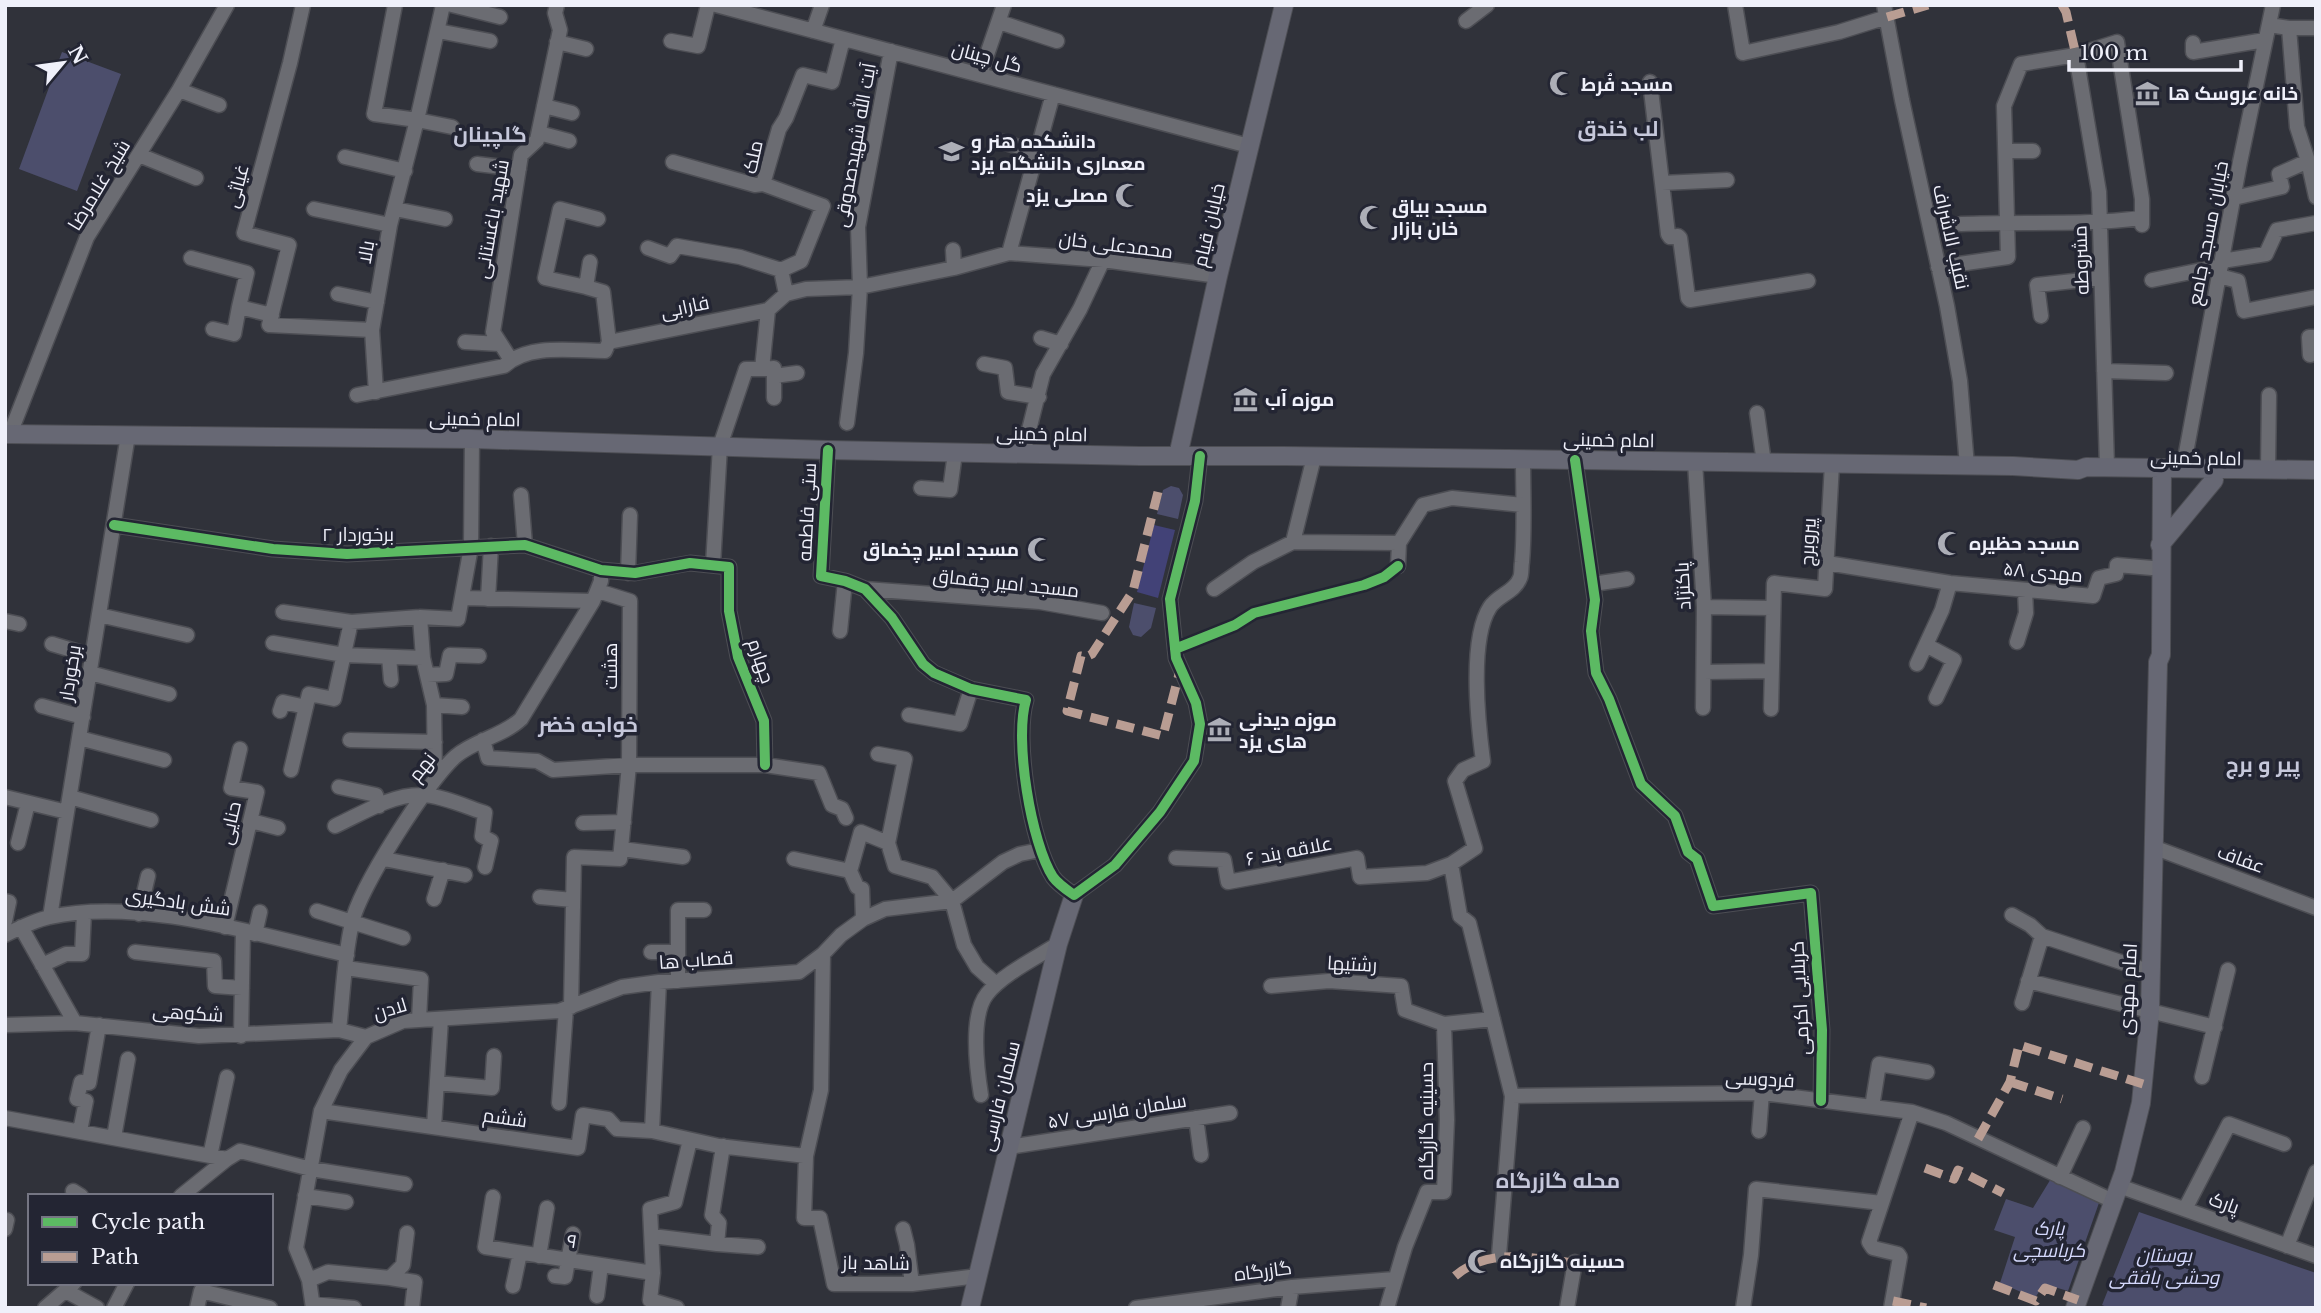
<svg xmlns="http://www.w3.org/2000/svg" width="2321" height="1313" viewBox="0 0 2321 1313" font-family="'Libre Baskerville',Cairo,serif">
<style>
.green{fill:#4c4e6c}
.water{fill:#424277}
.lines{fill:none;stroke-linecap:round;stroke-linejoin:round}
.minor-casing{stroke:#4d4e54;stroke-width:17}
.major-casing{stroke:#4d4e54;stroke-width:20}
.minor{stroke:#6b6c72;stroke-width:14}
.major{stroke:#676874;stroke-width:18}
.quiet{stroke:#b99d93;stroke-width:9;stroke-dasharray:18 9;stroke-linecap:butt}
.cycleway-casing{stroke:#232533;stroke-width:15}
.cycleway{stroke:#5cba63;stroke-width:10}
.labels{text-anchor:middle;dominant-baseline:central;stroke-width:7;stroke-linejoin:round;paint-order:stroke}
.street-label{font-size:19px;fill:#eff0fa;stroke:#232533}
.poi-label{font-size:19px;font-weight:bold;fill:#eff0fa;stroke:#232533;text-anchor:start}
.park-label{font-size:19px;font-style:italic;fill:#d5d9fd;stroke:#232533}
.neighbourhood-label{font-size:21px;font-weight:bold;fill:#c6c8db;stroke:#232533}
</style>
<rect width="100%" height="100%" fill="#30323a"/>
<!-- green -->
<path class="green" d="M62,52L121,74L77,191L19,169Z
M1171,486L1179,488L1183,495L1178,519L1157,514L1163,490Z
M1134,603L1156,608L1151,628L1141,637L1133,635L1129,627Z
M2052,1177L2100,1200L2068,1291L2044,1284L2035,1298L2000,1283L2015,1237L1994,1230L2006,1199L2033,1208Z
M2139,1212L2316,1273V1308H2109L2102,1305Z"/>
<!-- water -->
<path class="water" d="M1154,525L1175,530L1158,598L1137,592Z"/>
<g class="lines">
<defs>
<path id="minor" d="M303,5L290,63L244,233L289,245L269,325L372,330
M443,5L417,120L452,127
M452,5L500,17
M716,5L1249,146
M1735,5L1743,53L1839,32L1887,17
M1884,5L1902,100L1947,306L1960,381L1967,466
M1466,21L1487,5
M999,22L1057,41
M2269,25L2289,28L2297,127L2308,161L2316,197
M2289,28H2316
M438,31L490,41
M813,31L822,5
M671,41L698,46L708,5
M557,42L586,49
M2193,43V52L2265,40
M2076,55L2099,192L2107,467
M980,75L1004,5
M1650,82L1668,234L1670,237L1678,236L1680,238L1688,298L1690,300L1808,281
M179,90L219,105
M544,106L572,113
M539,133L569,141
M1002,142L1037,152
M2006,151H2033
M139,155L196,178
M345,157L405,171
M673,162L755,185L763,184
M477,164L519,169
M1662,183L1727,180
M2234,198L2282,187L2279,174L2308,161
M314,209L390,225
M395,209L445,219
M1961,224C2021,221 2081,226 2140,218
M648,248L670,256L677,246L740,257L781,270L786,294
M953,250L954,268
M1009,253L1053,94
M191,258L247,273L239,307L272,315
M2222,261L2266,254L2277,230L2316,223
M590,262L586,287L603,292L609,342
M1938,267L2008,257L2004,106L2021,64L2076,55L2117,42L2142,199V225
M781,270L801,261L823,206L763,184L779,129L786,118L803,75L832,82L843,39
M2219,276L2238,281L2244,311L2316,297
M2152,280L2221,266
M586,287L545,278L560,209L598,219
M338,294L377,302
M768,310L786,294L806,289L860,287L954,268L1009,253L1103,260L1218,276
M2041,316L2037,285L2101,278
M213,329L234,334L239,307
M1041,338L1061,344
M465,342L500,344
M2310,355L2309,337H2316
M511,360L493,332L521,155L537,140L560,30L555,13L557,5
M984,364L1005,368L1008,392L1039,397
M762,369L774,368V398
M2104,371L2166,373
M774,376L797,373
M376,392L372,330L390,225L417,120L374,114L395,5
M357,395L504,366C529,343 573,351 605,351L609,342L768,310
M1757,413L1764,463
M847,423L856,353L860,287L858,227L891,51
M10,434L87,237L179,90L227,5
M828,450L821,576L845,581L865,589L892,618L923,664L934,673L971,689L1026,700C1014,739 1031,843 1053,877C1058,884 1067,890 1074,895L1115,865L1160,812L1194,761L1200,724L1196,703L1176,658L1170,599L1195,501L1200,456
M1023,454L1043,374L1080,309L1103,260
M1575,460L1595,600L1591,631L1596,673L1609,699L1641,784L1675,816L1688,852L1697,859L1713,906L1811,893L1822,1030L1821,1101
M1695,462L1704,607L1703,708
M2183,469L2240,162L2273,5
M2268,470L2269,395
M921,488L950,490L955,453
M521,495L525,545
M114,525L273,549L347,554L525,545L601,570L635,573L690,563L729,567V611L738,657L764,721L765,765
M1293,542L1314,457
M1827,563L1950,583L2093,596L2099,578L2116,574L2117,565L2152,568
M713,565L720,446L746,369H762L768,310
M1398,566L1399,543L1423,505L1452,498L1523,505
M628,573L630,515
M1593,584L1627,579
M865,589L1040,602L1102,613
M1214,589L1253,562L1293,542L1399,543
M462,598L593,601
M488,599L491,546
M1704,607L1772,608
M283,612L351,622L420,617L458,619L471,547L472,439
M99,615L187,635
M420,617L423,658L434,705L435,778
M5,621L19,624
M840,631L845,581
M2017,642L2026,613L2025,590
M273,643L344,655L423,658
M52,644L92,656
M1926,645L1954,660L1936,698
M389,657L391,680
M1917,664L1942,610L1950,583
M1704,672L1772,671
M90,673L169,694
M427,675L446,674L450,655L479,656
M434,705L462,707
M42,706L83,717
M1771,709L1774,583L1825,589L1832,464
M280,711L283,702L306,707
M909,715L960,724L971,689
M79,738L164,760
M350,740L435,742
M483,740L488,758L537,761L553,770L629,765H765L819,773L832,805L842,809L846,818
M878,754L905,759L888,843
M291,770L309,694L334,699L351,622
M339,787L376,795L379,806
M5,797L67,812
M70,797L151,820
M251,821L278,828
M583,823L624,822
M335,826C361,814 392,794 422,795C440,795 467,807 485,813L482,836L491,841L485,867
M18,843L28,803
M2153,847L2316,908
M622,849L683,857
M1176,858L1224,860L1228,882L1357,858L1360,877L1427,873L1451,864L1475,848L1455,781L1463,770L1483,761C1478,723 1469,639 1490,607C1498,595 1515,592 1520,578C1522,574 1521,567 1522,562C1525,528 1523,494 1523,460
M384,859L465,875
M794,859L850,871L857,887L862,889L863,919
M1451,864L1460,916L1469,923L1512,1096L1499,1255
M850,871L861,832L888,843L895,866L932,877L952,901L964,945L977,967L996,984
M540,897L573,900
M434,899L443,870
M5,901L9,902L5,921
M317,911L403,938
M139,914L148,876
M2012,915L2030,925L2042,936L2151,972
M50,917L128,435
M21,927L75,1023
M225,927L257,792L231,788L240,749
M255,934L260,912
M5,935C19,928 35,920 50,917C139,897 259,935 347,955
M135,952L214,961L215,986L242,988
M651,952H678
M42,965L66,954H82L84,913
M346,968L421,979L419,1020
M678,981V910H704
M2028,981L2215,1027
M1271,986L1329,981L1401,986L1405,1010L1444,1024L1493,1019
M2022,1003L2042,936
M571,1007L574,857L620,859L629,765L630,601L598,591
M5,1025L75,1023L199,1036L339,1030L366,1037
M339,1030C343,994 344,958 352,923C359,888 429,779 456,756C475,740 503,736 521,719L593,601L601,581V570
M241,1036L243,931
M2202,1077L2228,970
M437,1083L492,1088L494,1056
M981,1095C977,1070 970,1015 987,994C1003,974 1036,958 1058,944
M1512,1096L1762,1093L1912,1112L1946,1123L2113,1201
M559,1103L566,1009
M1872,1107L1879,1064L1927,1072
M321,1111L578,1148L583,1115L608,1119L617,1129L652,1131L719,1146L806,1156
M5,1118L227,1159
M1196,1118L1201,1155
M434,1127L441,1019
M80,1131L86,1101L77,1099L81,1082L89,1083L99,1025
M652,1131L659,982
M1759,1131L1762,1093
M114,1137L128,1059
M1009,1147L1230,1113
M210,1156L227,1077
M2060,1177L2083,1128
M2119,1186L2316,1256
M73,1191L81,1196
M181,1196L227,1159L240,1151L311,1169L405,1184
M305,1196L346,1202
M493,1197L485,1247L653,1273
M2185,1209L2229,1124L2284,1144
M5,1229L7,1220
M903,1229L907,1245L912,1284
M652,1236L717,1244L719,1223L712,1215L723,1146
M717,1244L758,1247
M2287,1246L2316,1172
M539,1256L547,1208
M555,1276L565,1277L573,1234
M978,1276L912,1284H834L820,1218H804L806,1156L821,1090L823,954L841,935L863,919L885,909L952,901L1003,862L1020,854L1040,850
M390,1278L403,1265L407,1233
M309,1280L328,1272L390,1278L415,1282L412,1308
M513,1286L520,1253
M66,1291L97,1308
M597,1296L601,1265
M313,1304L354,1308
M45,1308L74,1283
M114,1308L127,1283
M197,1308L201,1291L270,1308
M313,1308L309,1280L296,1248L321,1111L341,1070L366,1037L403,1021L559,1011L622,987L659,982L799,972L823,954
M677,1308L650,1300L653,1273L650,1209L675,1202L690,1140
M1136,1308L1292,1287L1395,1279
M1288,1308L1292,1287
M1387,1308L1405,1247L1427,1192H1444L1447,1120L1444,1024
M1567,1308L1575,1262
M1743,1308L1751,1255L1756,1189L1882,1203
M1891,1308L1900,1257L1898,1254L1873,1248L1869,1242L1912,1112"/>
<path id="major" d="M5,434L472,439L828,450L1140,456H1285L2013,466L2078,470L2086,467L2316,470
M1178,456L1218,276L1284,5
M2160,545L2214,480
M970,1308L1058,944L1074,895
M2075,1308L2124,1172L2141,1103L2150,1011L2158,662L2161,655L2162,468"/>
</defs>
<!-- minor casing -->
<use href="#minor" class="minor-casing"/>
<!-- major casing -->
<use href="#major" class="major-casing"/>
<!-- minor -->
<use href="#minor" class="minor"/>
<!-- major -->
<use href="#major" class="major"/>
<!-- quiet -->
<path class="quiet" d="M2062,5L2066,12L2076,55
M1887,17L1928,5
M1158,492L1133,591L1092,654L1086,657L1081,656L1067,711L1163,736L1179,674L1175,673
M2010,1082L2062,1099
M1978,1139L2010,1082L2019,1045L2143,1084
M1925,1168L1954,1179L1958,1170L2003,1193
M1455,1276C1490,1246 1533,1259 1575,1263
M1994,1285L2036,1301L2045,1288L2078,1300
M1893,1301L1926,1308"/>
<defs>
<path id="cycleway" d="M828,450L821,576L845,581L865,589L892,618L923,664L934,673L971,689L1026,700C1014,739 1031,843 1053,877C1058,884 1067,890 1074,895L1115,865L1160,812L1194,761L1200,724L1196,703L1176,658L1170,599L1195,501L1200,456
M1575,460L1595,600L1591,631L1596,673L1609,699L1641,784L1675,816L1688,852L1697,859L1713,906L1811,893L1822,1030L1821,1101
M114,525L273,549L347,554L525,545L601,570L635,573L690,563L729,567V611L738,657L764,721L765,765
M1175,649L1235,625L1254,613L1364,585L1384,577L1398,566"/>
</defs>
<!-- cycleway casing -->
<use href="#cycleway" class="cycleway-casing"/>
<!-- cycleway -->
<use href="#cycleway" class="cycleway"/>
</g>
<!-- icons -->
<defs>
<symbol id="mosque-bare" viewBox="-9 -9 18 18"><path d="M3.5-4.9A6 6 0 1 0 3.5 4.9A5 5 0 1 1 3.5-4.9Z" fill="#acaeb7" stroke="#232533" stroke-width="2.5" paint-order="stroke"/></symbol>
<symbol id="museum-bare" viewBox="-9 -9 18 18"><path d="M0-6L6-3V-2H-6V-3ZM-5-1h2V3h-2ZM-1-1h2V3h-2ZM3-1h2V3H3ZM-6 4H6V6H-6Z" fill="#acaeb7" stroke="#232533" stroke-width="2.5" paint-order="stroke"/></symbol>
<symbol id="university-bare" viewBox="-9 -9 18 18"><path d="M0-5L7-2L0 1L-7-2ZM-4 1L0 2.5L4 1V4Q0 6-4 4Z" fill="#acaeb7" stroke="#232533" stroke-width="2.5" paint-order="stroke"/></symbol>
</defs>
<g fill-rule="evenodd">
<use href="#mosque-bare" x="1544" y="66" width="35" height="35"/>
<use href="#museum-bare" x="2130" y="76" width="35" height="35"/>
<use href="#university-bare" x="934" y="134" width="35" height="35"/>
<use href="#mosque-bare" x="1110" y="178" width="35" height="35"/>
<use href="#mosque-bare" x="1354" y="200" width="35" height="35"/>
<use href="#museum-bare" x="1228" y="382" width="35" height="35"/>
<use href="#mosque-bare" x="1932" y="526" width="35" height="35"/>
<use href="#mosque-bare" x="1022" y="532" width="35" height="35"/>
<use href="#museum-bare" x="1202" y="712" width="35" height="35"/>
<use href="#mosque-bare" x="1462" y="1244" width="35" height="35"/>
</g>
<g class="labels">
<!-- street labels -->
<g class="street-label">
<text transform="translate(987 57) rotate(15)">گل چینان</text>
<text transform="translate(855 145) rotate(-80)">آیت الله شهیدصدوقی</text>
<text transform="translate(753 157) rotate(-78)">ملک</text>
<text transform="translate(99 185) rotate(-59)">شیخ غلامرضا</text>
<text transform="translate(237 186) rotate(-75)">غیاثی</text>
<text transform="translate(492 219) rotate(-80)">شهید باغستانی</text>
<text transform="translate(1209 225) rotate(-77)">خیابان قیام</text>
<text transform="translate(2208 233) rotate(-79)">خیابان مسجد جامع</text>
<text transform="translate(1951 237) rotate(77)">نقیب الاشراف</text>
<text transform="translate(1116 245) rotate(7)">محمدعلی خان</text>
<text transform="translate(366 252) rotate(-80)">بالا</text>
<text transform="translate(2081 260) rotate(-92)">مشروطه</text>
<text transform="translate(685 307) rotate(-12)">فارابی</text>
<text transform="translate(475 419) rotate(1)">امام خمینی</text>
<text transform="translate(1042 434) rotate(1)">امام خمینی</text>
<text transform="translate(1609 440) rotate(1)">امام خمینی</text>
<text transform="translate(2196 458) rotate(1)">امام خمینی</text>
<text transform="translate(807 512) rotate(-87)">ستی فاطمه</text>
<text x="358" y="534">برخوردار ۲</text>
<text transform="translate(1808 542) rotate(-87)">پيروبرج</text>
<text transform="translate(2043 572) rotate(5)">مهدی ۵۸</text>
<text transform="translate(1006 583) rotate(6)">مسجد امیر چقماق</text>
<text transform="translate(1683 586) rotate(-93)">پاکنژاد</text>
<text transform="translate(761 661) rotate(71)">چهارم</text>
<text transform="translate(610 666) rotate(-90)">هشت</text>
<text transform="translate(70 673) rotate(-81)">برخوردار</text>
<text transform="translate(422 767) rotate(-52)">نهم</text>
<text transform="translate(230 823) rotate(-77)">حنایی</text>
<text transform="translate(1289 851) rotate(-11)">علاقه بند ۶</text>
<text transform="translate(2241 859) rotate(20)">عفاف</text>
<text transform="translate(178 902) rotate(8)">شش بادگیری</text>
<text transform="translate(696 960) rotate(-4)">قصاب ها</text>
<text transform="translate(1352 964) rotate(3)">رشتیها</text>
<text transform="translate(2128 989) rotate(-87)">امام مهدی</text>
<text transform="translate(1800 998) rotate(-93)">کربلایی اکرمی</text>
<text transform="translate(390 1009) rotate(-17)">لادن</text>
<text transform="translate(188 1013) rotate(4)">شکوهی</text>
<text transform="translate(1760 1079) rotate(3)">فردوسی</text>
<text transform="translate(1000 1096) rotate(-76)">سلمان فارسی</text>
<text transform="translate(1117 1111) rotate(-9)">سلمان فارسی ۵۷</text>
<text transform="translate(505 1118) rotate(8)">ششم</text>
<text transform="translate(1426 1121) rotate(-90)">حسینیه گازرگاه</text>
<text transform="translate(2224 1203) rotate(20)">پارک</text>
<text transform="translate(572 1241) rotate(9)">۹</text>
<text transform="translate(876 1263) rotate(1)">شاهد باز</text>
<text transform="translate(1263 1271) rotate(-7)">گازرگاه</text>
</g>
<!-- poi labels -->
<g class="poi-label">
<text x="1581" y="84">مسجد فُرط</text>
<text x="2168" y="93">خانه عروسک ها</text>
<text x="971" y="141">دانشکده هنر و<tspan x="971" dy="22">معماری دانشگاه یزد</tspan></text>
<text x="1108" y="195" text-anchor="end">مصلی یزد</text>
<text x="1392" y="206">مسجد بیاق<tspan x="1392" dy="22">خان بازار</tspan></text>
<text x="1265" y="399">موزه آب</text>
<text x="1969" y="543">مسجد حظیره</text>
<text x="1019" y="549" text-anchor="end">مسجد امیر چخماق</text>
<text x="1239" y="719">موزه دیدنی<tspan x="1239" dy="22">های یزد</tspan></text>
<text x="1500" y="1261">حسینه گازرگاه</text>
</g>
<!-- park labels -->
<g class="park-label">
<text x="2049" y="1228">پارک<tspan x="2049" dy="22">کرباسچی</tspan></text>
<text x="2164" y="1255">بوستان<tspan x="2164" dy="22">وحشی بافقی</tspan></text>
</g>
<!-- neighbourhood labels -->
<g class="neighbourhood-label">
<text x="1618" y="129">لب خندق</text>
<text x="490" y="135">گلچینان</text>
<text x="588" y="725">خواجه خضر</text>
<text x="2263" y="765">پیر و برج</text>
<text x="1558" y="1181">محله گازرگاه</text>
</g>
</g>
<!-- border -->
<rect width="2321" height="1313" fill="none" stroke="#eff0fa" stroke-width="14"/>
<!-- legend -->
<rect x="28" y="1194" width="245" height="91" fill="#232533" stroke="#757683" stroke-width="2"/>
<rect x="42" y="1217" width="35" height="10" fill="#5cba63" stroke="#757683" stroke-width="2"/>
<text x="91" y="1229" font-size="21" fill="#eff0fa">Cycle path</text>
<rect x="42" y="1252" width="35" height="10" fill="#b99d93" stroke="#757683" stroke-width="2"/>
<text x="91" y="1264" font-size="21" fill="#eff0fa">Path</text>
<!-- north arrow -->
<g transform="translate(63 63) rotate(61)" stroke="#232533" stroke-width="5" paint-order="stroke">
<path d="M0-5L12 26L0 18L-12 26Z" fill="#eff0fa"/>
<text y="-10" font-size="19" font-weight="bold" text-anchor="middle" fill="#eff0fa">N</text>
</g>
<!-- scale -->
<path d="M2069 60v10h172v-10" fill="none" stroke="#eff0fa" stroke-width="3.5"/>
<text x="2080" y="60" font-size="21" fill="#eff0fa" stroke="#232533" stroke-width="5" paint-order="stroke">100 m</text>
</svg>
